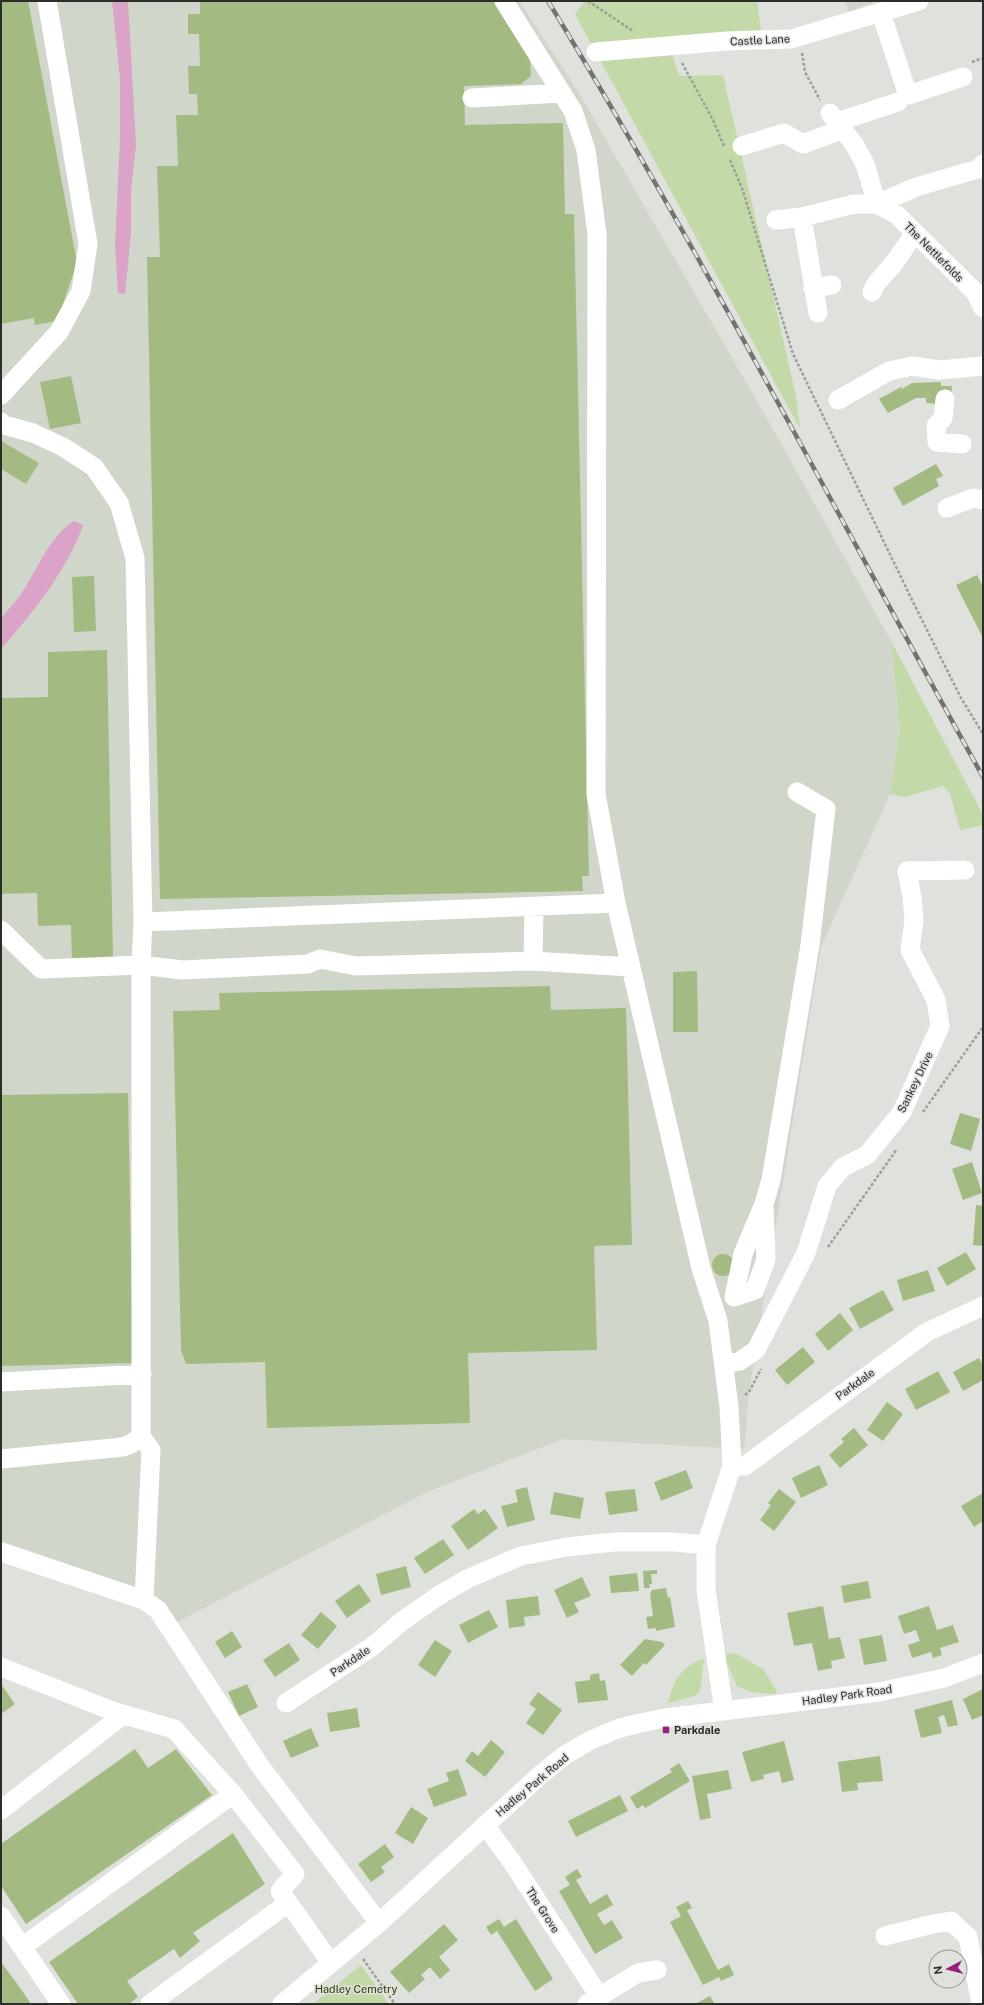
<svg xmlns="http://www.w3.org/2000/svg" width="984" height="2005" viewBox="0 0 984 2005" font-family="'Public Sans',sans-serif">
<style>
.built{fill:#d0d6c9}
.green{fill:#c3d9a8}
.water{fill:#daa3c7}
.building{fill:#a3bb83}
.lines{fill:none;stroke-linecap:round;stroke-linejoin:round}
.path{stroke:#9c9e9a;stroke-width:2.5;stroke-dasharray:3 2;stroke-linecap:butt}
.minor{stroke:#fff;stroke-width:19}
.rail-casing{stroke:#727370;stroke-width:4.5}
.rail{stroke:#dfe1dc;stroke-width:3;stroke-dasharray:9;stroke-linecap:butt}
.poi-dot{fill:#97207c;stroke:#dfe1dc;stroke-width:1.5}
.labels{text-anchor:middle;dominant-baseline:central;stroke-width:3;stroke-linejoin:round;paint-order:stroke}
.street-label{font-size:11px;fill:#2c2d2b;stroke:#dfe1dc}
.poi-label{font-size:11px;font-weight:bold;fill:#2c2d2b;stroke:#dfe1dc;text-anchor:start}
.park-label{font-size:11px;fill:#293d00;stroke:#dfe1dc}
</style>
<rect width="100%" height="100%" fill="#dfe1dc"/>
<!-- built -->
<path class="built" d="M1,1H519L576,88L769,422L891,641L900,730L890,794L821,947L749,1392L744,1449L563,1439L427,1492L177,1622L143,1590L1,1541Z
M845,1H877L848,12Z"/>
<!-- green -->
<path class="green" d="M585,1H757L761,31L668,40L679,76L723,75L796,396L800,429L575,14Z
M891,641L983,815V825L960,830L950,793L943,786L905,797L890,794L900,730Z
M735,1653L763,1669L777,1691L776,1694L750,1692L737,1686L725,1659V1655Z
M704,1659L700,1691L695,1696L668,1703C673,1681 682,1665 704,1659Z
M361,1965L389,2004H313Z"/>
<!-- water -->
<path class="water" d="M112,1H128L136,145L131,191V234L125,294L118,293L115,246L120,139V79Z
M74,521L83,525C67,570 33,613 1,649V618C8,610 15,602 21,594C37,571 49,536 74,521Z"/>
<!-- building -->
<path class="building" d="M7,1H28L77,263L57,321L35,325L34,318L1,324V2Z
M200,1H494L530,60L531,76L521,84L464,86L465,125L563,123L565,214H574L589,876H582L583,891L160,899L147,257H160L157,166H178L176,115H198L197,94H189L188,66H200L199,34H188V14H200Z
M71,376L81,423L50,429L40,382Z
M941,382V386H952L951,399L939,404L926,403V398H916L888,413L879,399L901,387L902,389L912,383Z
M1,441L39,463L26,484L1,469Z
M936,464L943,476L936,479L939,486L903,506L893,488Z
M977,575L983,587V635L982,636L956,585Z
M94,576L96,631L74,632L72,577Z
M107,650L113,958L72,959L71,925L38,926L37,893L1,894V698L48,697V652Z
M697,971L698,1032H673V972Z
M550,986L551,1010L626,1008L632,1245L594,1246L597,1350L468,1353L470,1423L267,1428L265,1362L186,1364L181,1350L173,1011L220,1010L219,993Z
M128,1093L133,1363L1,1366V1095Z
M960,1113L980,1119L971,1151L950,1144Z
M972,1162L982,1193L963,1200L952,1169Z
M976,1205L983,1206V1246L973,1245Z
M966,1252L976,1269L947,1286L937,1268Z
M712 1265a11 11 0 1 1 22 0a11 11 0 1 1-22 0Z
M928,1270L935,1291L903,1301L897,1280Z
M883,1290L894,1310L860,1329L849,1308Z
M840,1313L853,1330L828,1351L815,1334Z
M803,1347L815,1362L787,1385L775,1370Z
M979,1358L983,1365V1380L963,1391L953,1372Z
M938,1371L950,1392L916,1410L905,1389Z
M887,1402L903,1414L883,1441L867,1430Z
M854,1428L868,1445L840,1468L829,1455L844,1442L841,1439Z
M819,1465L828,1485L801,1498L792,1478Z
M686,1470L693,1488L661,1501L654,1482Z
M527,1487L535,1520L507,1527L501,1506L518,1502L515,1490Z
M635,1489L638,1511L609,1515L605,1492Z
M779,1489L796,1502L774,1531L760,1520L771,1505L768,1503Z
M554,1492L584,1498L580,1519L550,1514Z
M983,1493V1521L974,1527L961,1506Z
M474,1509L478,1514L485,1509L498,1528L468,1550L451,1526Z
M443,1539L454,1555L425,1574L414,1558Z
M406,1566L411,1587L381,1595L376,1574Z
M657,1570V1574H651L652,1584H649L650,1588H644L643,1571Z
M637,1573L639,1591L611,1593L609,1576Z
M582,1577L591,1596L574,1603L579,1612L567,1618L554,1590Z
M868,1581L871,1598L844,1603L841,1586Z
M359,1584L371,1601L347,1618L335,1601Z
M666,1588L668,1598L670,1597L675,1627L656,1631V1628L648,1629L646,1617L653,1616L650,1594L652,1590Z
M538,1596L540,1615L524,1617L525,1626L509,1628L506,1600Z
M823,1606L829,1639L840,1637L845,1658L831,1661L832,1668L818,1671L812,1643L794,1646L787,1613Z
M929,1606L937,1630L953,1625L959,1642L940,1648L942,1655L933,1658L931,1652L912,1658L908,1645L920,1641L916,1630L904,1634L898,1616Z
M489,1610L498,1627L468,1643L459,1625Z
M321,1612L337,1626L318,1649L301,1635Z
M232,1631L242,1647L225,1658L215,1642Z
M882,1635L887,1661L864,1665L859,1639Z
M645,1639L662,1642L665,1645L646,1665L644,1663L632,1676L620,1665Z
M435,1640L452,1651L435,1677L418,1665Z
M289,1643L300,1660L275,1677L263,1660Z
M599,1673L600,1681L605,1680L608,1700L578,1703L575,1682L590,1680V1675Z
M1,1684L15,1704L1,1714Z
M247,1684L258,1707L239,1716L228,1692Z
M983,1689V1715L972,1720L963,1699Z
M538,1692L562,1710L543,1735L526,1723L536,1709L529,1704Z
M952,1700L958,1725L948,1727L944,1715L938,1717L942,1733L921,1738L914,1710Z
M357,1708L360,1727L330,1732L327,1713Z
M311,1728L319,1746L291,1758L283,1741Z
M491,1740L505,1752L485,1777L465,1761L472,1751L478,1756Z
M784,1741L794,1780L782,1783L779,1771L763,1775L764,1779L751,1782L742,1752Z
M135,1749L148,1768L176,1749L212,1795L26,1924L1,1886V1844Z
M880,1756L883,1781L857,1783L858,1790L842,1792L838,1762Z
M679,1763L690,1781L645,1808L643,1805L637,1809L630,1797L672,1772L670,1769Z
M458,1769L467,1795L434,1807L427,1789L449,1781L446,1773Z
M728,1770L732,1789L707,1794L711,1818L700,1820L692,1776Z
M620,1795L628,1811L576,1837L568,1821Z
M411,1807L428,1818L413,1844L395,1833Z
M233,1833L265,1884L193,1933L200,1941L180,1958L174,1949L127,1981L138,1997L129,2004H78L49,1962Z
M385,1844L394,1857L381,1867L385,1872L371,1882L358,1864Z
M577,1869L582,1877L576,1880L590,1904L607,1894L613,1905L597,1914L604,1925L612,1920L623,1938L595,1954L559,1891L570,1885L565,1877Z
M688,1901L692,1908L687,1910L718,1970L729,1964L734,1975L721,1981L719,1977L703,1985L670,1922L681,1916L676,1907Z
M499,1919L504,1927L516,1919L553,1979L535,1991L497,1931L491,1935L486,1927Z
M444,1924L458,1940L439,1957L450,1970L440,1979L430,1967L421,1975L425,1979L409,1993L390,1972Z
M1,1962L21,1989L31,2004H1Z
M710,1996L715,2004H695Z"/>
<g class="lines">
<!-- path -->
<path class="path" d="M588,1L633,31
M802,53L805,72L820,100
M972,62L983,58
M682,63L713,120L724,146
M730,160L742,188L793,354L913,602L961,698L983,734
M923,1112L983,1027
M828,1247L897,1149
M745,1395L749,1392L761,1369
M363,1959L395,2004"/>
<!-- minor -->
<path class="minor" d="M504,1L573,111L586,150L597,234L596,794L616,903L701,1268L718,1321L729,1407L732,1466L706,1545V1590L724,1711
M881,13L908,95L963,77
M596,52L727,41L791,39L919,1
M472,98L562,93
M830,113L854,144L865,164L877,204L916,187L978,169L983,164
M837,122L898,102
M742,146L784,133L803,144L843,129
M802,217L818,313
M776,220L802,217L854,204H877L897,215L975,292L983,308
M813,288L832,285
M872,292L876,284L894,263L915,233
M1,395L59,332L81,291L88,244L47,1
M945,399L943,418L936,426L937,442L962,444
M838,400L889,371L912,366L939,370L983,366
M1,422L4,425L33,433L63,447L94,467L119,503L135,558L143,922L141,965V1436L131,1444L123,1447L1,1459
M947,508L973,498L983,500
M143,922L616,903
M1,930L41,969L141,965L182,970L308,964L320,959L356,966L533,961L534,907
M533,961L631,967
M764,1204L766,1259L755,1290L734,1297L743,1254L764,1204L771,1180L810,945L826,809L797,792
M724,1364L740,1361L756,1350L806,1253L827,1186L843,1167L867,1155L902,1112L940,1026L936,1000L910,950L914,920L912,897L907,871L965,870
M1,1382L142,1374
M141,1436L151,1450L144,1600
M732,1466H745L753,1460L927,1332L983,1306
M1,1552L144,1600L158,1610L260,1766L379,1923
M1,1667L115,1712L174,1729L233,1794L295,1874L280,1891L331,1963
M286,1703L373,1646L401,1622L438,1596L467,1579L521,1556L567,1547L614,1542H675L706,1545
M1,1810L123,1715
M485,1825L512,1862L599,1996
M1,1916L61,2004
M885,1936L933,1924L951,1921L968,1937L981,2004
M22,1947L233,1794
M150,2004L288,1903
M282,2004L379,1923L539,1776L565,1755L591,1740L617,1729L636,1724L665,1718L879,1692L944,1678L983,1663
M587,2004L638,1973L657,1970"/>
<defs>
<path id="rail" d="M548,1C702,254 839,518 983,777"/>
</defs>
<!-- rail casing -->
<use href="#rail" class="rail-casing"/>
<!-- rail -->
<use href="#rail" class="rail"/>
</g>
<!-- markers -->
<rect class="poi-dot" x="662" y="1726" width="8" height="8" rx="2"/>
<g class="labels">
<!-- street labels -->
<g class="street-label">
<text transform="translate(760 40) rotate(-3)">Castle Lane</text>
<text transform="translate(934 252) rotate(45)">The Nettlefolds</text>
<text transform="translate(915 1082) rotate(-64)">Sankey Drive</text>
<text transform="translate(855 1384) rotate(-36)">Parkdale</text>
<text transform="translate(350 1661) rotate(-34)">Parkdale</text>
<text transform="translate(847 1695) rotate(-8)">Hadley Park Road</text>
<text transform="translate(532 1785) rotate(-40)">Hadley Park Road</text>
<text transform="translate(543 1910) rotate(57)">The Grove</text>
</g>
<!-- poi labels -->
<g class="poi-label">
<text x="674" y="1730">Parkdale</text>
</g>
<!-- park labels -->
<g class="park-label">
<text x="356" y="1989">Hadley Cemetry</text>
</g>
</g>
<!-- border -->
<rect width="984" height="2005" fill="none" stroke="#2c2d2b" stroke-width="4"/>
<!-- north arrow -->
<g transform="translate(948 1969) rotate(263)"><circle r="19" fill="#dfe1dc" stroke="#979995"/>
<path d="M0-3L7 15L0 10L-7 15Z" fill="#97207c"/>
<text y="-6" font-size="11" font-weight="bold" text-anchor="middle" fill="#2c2d2b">N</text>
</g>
</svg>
